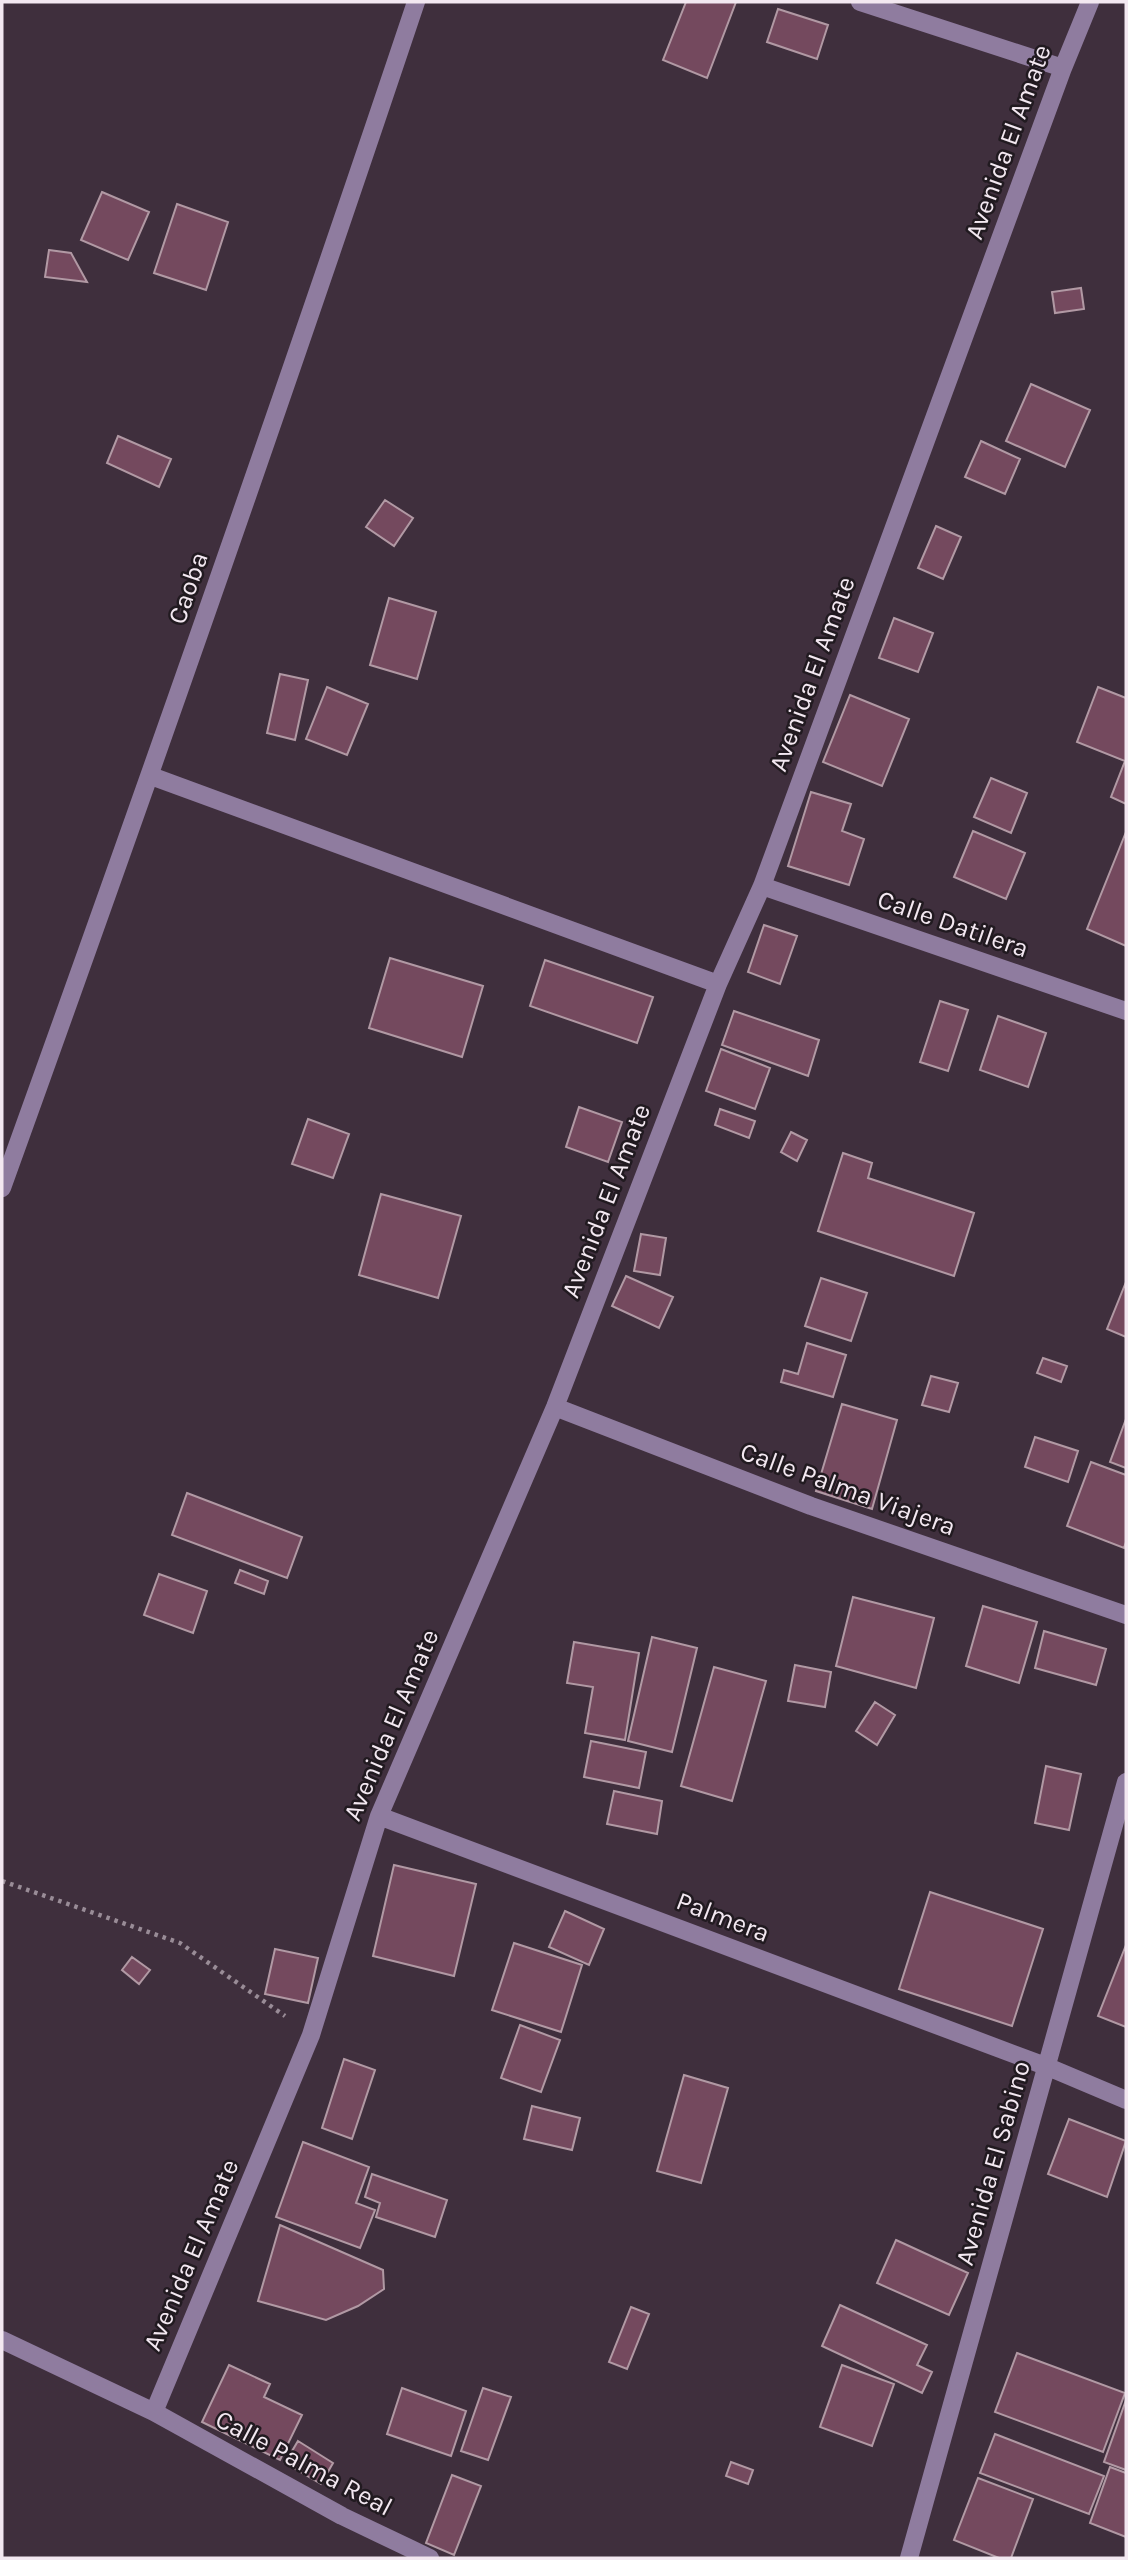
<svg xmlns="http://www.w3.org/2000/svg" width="1128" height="2560" viewBox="0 0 1128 2560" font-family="Karla,sans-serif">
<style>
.building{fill:#74495e;stroke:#b199a4;stroke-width:2}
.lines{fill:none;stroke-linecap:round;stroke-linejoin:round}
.path{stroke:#998c97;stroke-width:4.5;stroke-dasharray:3.5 5;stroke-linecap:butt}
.minor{stroke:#8f7c9f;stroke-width:18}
.labels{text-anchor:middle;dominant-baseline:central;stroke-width:5;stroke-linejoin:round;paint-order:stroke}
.street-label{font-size:26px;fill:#f3e8f1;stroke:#211a20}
</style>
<rect width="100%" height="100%" fill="#3f2f3d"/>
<!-- building -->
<path class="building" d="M686,2H736L707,78L663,60Z
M778,9L828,25L817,59L767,42Z
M102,192L149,212L128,260L81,240Z
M177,204L228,222L206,290L154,273Z
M49,250L71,253L87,282L45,277Z
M1081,288L1084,309L1055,313L1052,292Z
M1031,384L1090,410L1065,467L1006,441Z
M118,436L171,459L159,487L107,463Z
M981,441L1020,459L1005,494L965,477Z
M385,500L413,518L394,546L366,527Z
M936,526L961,537L943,579L918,568Z
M389,598L436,612L417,679L370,665Z
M894,618L933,633L918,672L879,658Z
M280,674L308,680L295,740L267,733Z
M327,687L368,704L347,755L306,739Z
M1098,687L1126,698V804L1111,797L1125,761L1077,742Z
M850,695L909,719L882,786L823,762Z
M991,778L1027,793L1011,833L974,817Z
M811,792L851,804L842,831L864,839L849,885L788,866Z
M973,831L1025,853L1006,899L954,877Z
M1126,832V946L1087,929Z
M764,925L797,936L780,984L748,972Z
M390,958L483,986L462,1057L369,1028Z
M545,960L653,997L637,1043L530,1006Z
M940,1001L968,1010L948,1071L920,1062Z
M734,1011L819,1040L808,1076L722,1045Z
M998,1016L1046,1033L1028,1087L980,1070Z
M721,1049L770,1068L755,1109L706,1091Z
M579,1107L622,1122L608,1162L566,1147Z
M720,1109L755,1121L749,1138L715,1125Z
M308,1119L349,1134L333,1178L292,1164Z
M791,1132L807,1140L797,1161L781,1152Z
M843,1153L872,1163L868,1178L974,1213L954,1276L818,1231Z
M381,1194L461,1216L438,1298L359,1275Z
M641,1234L666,1238L660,1275L634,1271Z
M626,1276L673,1297L659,1328L612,1306Z
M821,1278L867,1293L851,1341L805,1326Z
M1126,1282V1337L1107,1329Z
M807,1343L846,1355L833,1397L781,1382L784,1370L798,1374Z
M1043,1358L1067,1366L1061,1382L1037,1373Z
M931,1376L958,1383L949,1412L922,1405Z
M842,1404L897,1420L872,1509L816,1491Z
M1126,1419V1468L1110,1462Z
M1035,1437L1078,1451L1068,1482L1025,1467Z
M1091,1462L1126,1475V1542L1124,1548L1067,1526Z
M187,1493L302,1537L287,1578L172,1535Z
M240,1570L268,1581L264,1594L235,1583Z
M159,1574L207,1591L193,1633L144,1615Z
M853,1597L934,1618L916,1688L836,1666Z
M983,1606L1037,1622L1019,1683L966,1666Z
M1044,1631L1106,1649L1096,1685L1035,1668Z
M652,1637L697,1648L672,1752L628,1741Z
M574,1642L639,1653L625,1740L585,1733L593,1687L567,1683Z
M795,1665L831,1672L825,1707L788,1701Z
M714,1667L766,1681L732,1801L681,1786Z
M875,1702L895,1715L877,1745L856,1731Z
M591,1741L646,1752L639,1788L584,1777Z
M1046,1766L1081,1774L1069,1830L1035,1823Z
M614,1791L662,1801L657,1834L607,1824Z
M394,1865L476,1884L454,1976L373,1956Z
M930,1892L1043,1929L1012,2026L899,1989Z
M565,1911L604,1929L589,1965L549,1947Z
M514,1943L582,1965L561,2032L492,2010Z
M1126,1945V2027L1098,2016Z
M275,1949L318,1958L308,2003L265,1994Z
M132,1957L150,1970L139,1984L122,1970Z
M520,2025L560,2040L541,2092L501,2078Z
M344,2059L375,2070L352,2139L322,2128Z
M684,2075L728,2088L701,2183L657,2171Z
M532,2106L580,2118L572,2150L524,2139Z
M1069,2119L1126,2141L1107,2197L1048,2174Z
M303,2142L369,2167L356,2203L375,2210L360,2248L276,2217Z
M372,2174L447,2200L435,2237L376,2217L380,2203L365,2197Z
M280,2225L383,2270L384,2289L358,2306L326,2320L258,2301Z
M896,2240L968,2273L949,2315L877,2283Z
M840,2305L927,2345L917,2365L932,2372L922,2393L822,2346Z
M631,2307L649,2314L627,2369L609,2362Z
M1017,2353L1125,2393L1103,2452L995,2412Z
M229,2365L270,2384L264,2397L302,2415L280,2460L202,2422Z
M842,2365L894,2384L872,2446L820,2427Z
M402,2388L466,2411L451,2456L387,2434Z
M483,2388L511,2397L488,2460L461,2451Z
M1126,2400V2470L1104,2462Z
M995,2434L1104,2476L1089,2514L980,2473Z
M298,2441L333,2463L321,2484L285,2463Z
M731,2462L753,2470L748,2484L726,2476Z
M1110,2467L1126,2473V2537L1090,2523Z
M452,2475L481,2486L454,2555L426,2543Z
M978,2478L1033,2499L1011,2558H999L954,2540Z"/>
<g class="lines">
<!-- path -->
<path class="path" d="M2,1881L180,1943L285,2016"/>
<!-- minor -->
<path class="minor" d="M860,2L1063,68
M151,776L718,984
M762,886L1126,1011
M2,1188C144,794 283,399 416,2
M555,1407L811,1506L1126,1615
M379,1816L1048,2067L1126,2100
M2,2340L154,2412L342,2516L430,2558
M154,2412L311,2035L379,1816L555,1407L718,984L762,886L1063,68L1090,2
M909,2558L1126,1782"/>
</g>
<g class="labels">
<!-- street labels -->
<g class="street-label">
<text transform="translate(1008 142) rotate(-70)">Avenida El Amate</text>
<text transform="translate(188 588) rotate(-71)">Caoba</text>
<text transform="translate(812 674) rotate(-70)">Avenida El Amate</text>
<text transform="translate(953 924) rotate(19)">Calle Datilera</text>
<text transform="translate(606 1201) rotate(-69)">Avenida El Amate</text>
<text transform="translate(848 1489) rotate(20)">Calle Palma Viajera</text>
<text transform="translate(391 1725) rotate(-67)">Avenida El Amate</text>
<text transform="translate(723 1917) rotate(21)">Palmera</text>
<text transform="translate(993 2163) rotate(-74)">Avenida El Sabino</text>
<text transform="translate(191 2255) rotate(-67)">Avenida El Amate</text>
<text transform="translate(304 2463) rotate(28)">Calle Palma Real</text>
</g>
</g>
<!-- border -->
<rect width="1128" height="2560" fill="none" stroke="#f3e8f1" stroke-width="7"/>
</svg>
